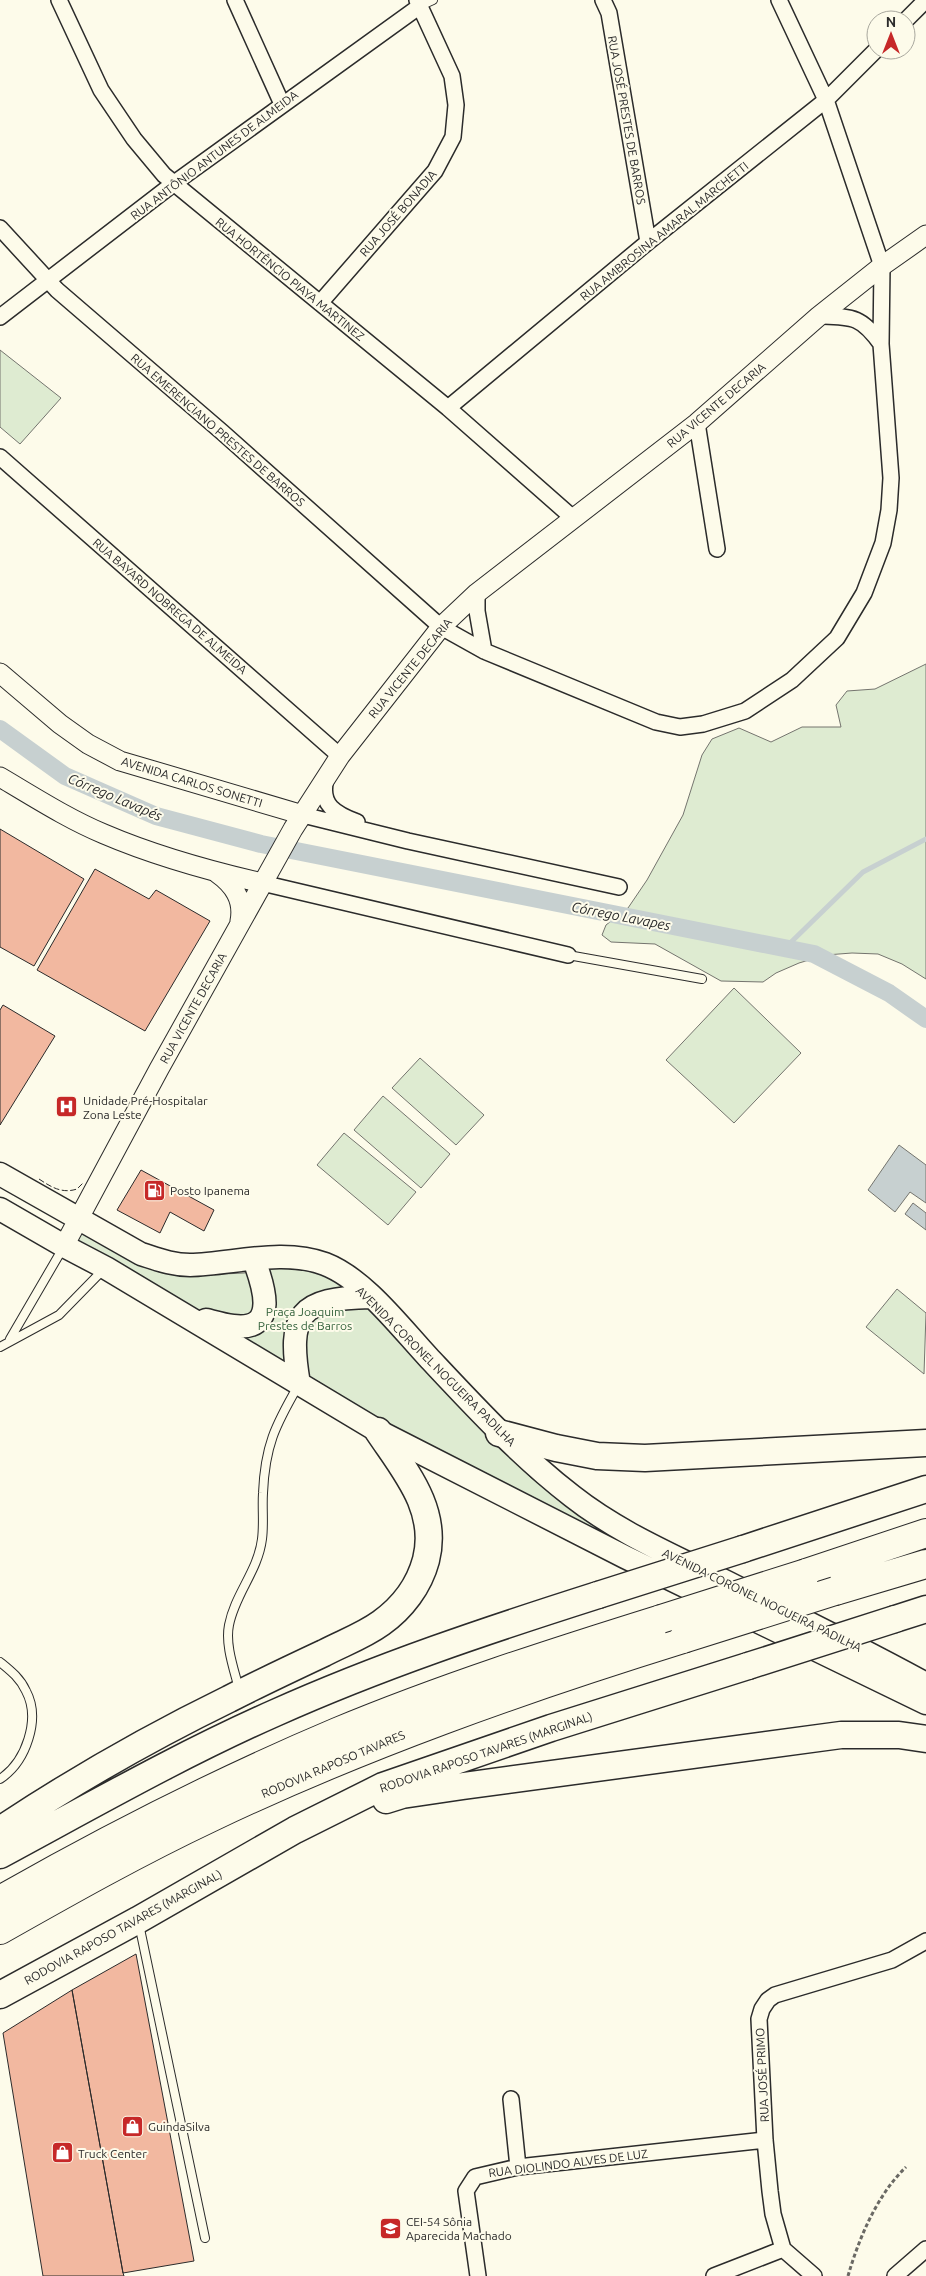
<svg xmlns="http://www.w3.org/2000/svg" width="926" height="2276" viewBox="0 0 926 2276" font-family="Ubuntu,sans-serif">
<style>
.green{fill:#deebd1;stroke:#74746e}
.water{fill:#c7d0d0;stroke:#74746e}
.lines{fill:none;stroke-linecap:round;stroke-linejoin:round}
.stream{stroke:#c7d0d0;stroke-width:5}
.canal{stroke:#c7d0d0;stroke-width:18}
.building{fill:#f2b8a0;stroke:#2b2b2b}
.service-casing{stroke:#2b2b2b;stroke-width:10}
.minor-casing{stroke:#2b2b2b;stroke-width:18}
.tertiary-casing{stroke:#2b2b2b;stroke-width:21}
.secondary-casing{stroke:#2b2b2b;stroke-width:25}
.trunk-casing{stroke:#2b2b2b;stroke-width:29}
.motorway-casing{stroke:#2b2b2b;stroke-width:30}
.path{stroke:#6a6964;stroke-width:3;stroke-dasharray:4 2.5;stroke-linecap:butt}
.service{stroke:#fdfbea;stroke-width:8}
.minor{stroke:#fdfbea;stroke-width:15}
.tertiary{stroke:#fdfbea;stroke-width:19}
.secondary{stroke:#fdfbea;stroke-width:22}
.trunk{stroke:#fdfbea;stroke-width:26}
.motorway{stroke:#fdfbea;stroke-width:28}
.trunk-bridge-casing{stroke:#2b2b2b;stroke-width:29;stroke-linecap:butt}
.motorway-bridge-casing{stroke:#2b2b2b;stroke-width:30;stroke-linecap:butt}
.trunk-bridge{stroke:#fdfbea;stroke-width:26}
.motorway-bridge{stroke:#fdfbea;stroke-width:28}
.fence{stroke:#2b2b2b;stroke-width:1;stroke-dasharray:6 2.5;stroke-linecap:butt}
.labels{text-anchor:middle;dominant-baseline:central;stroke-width:4;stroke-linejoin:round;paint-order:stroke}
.street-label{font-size:12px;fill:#2b2b2b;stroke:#fdfbea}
.poi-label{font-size:12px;fill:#2b2b2b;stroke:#fdfbea;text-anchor:start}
.park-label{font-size:12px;fill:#34623c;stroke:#fdfbea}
.water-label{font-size:14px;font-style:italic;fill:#2b2b2b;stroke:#fdfbea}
</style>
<rect width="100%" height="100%" fill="#fdfbea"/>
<!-- green -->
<path class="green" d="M0,350L61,398L20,444L0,427Z
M926,664V979L902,964L878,954L852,953L826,955L799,963L776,973L763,982L721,981L655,944L611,942L602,935L606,925L628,908L647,880L683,815L702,755L712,739L739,728L771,742L802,727H841L836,705L847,691L875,689Z
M734,988L801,1053L734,1123L666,1060Z
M420,1058L484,1115L456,1145L392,1088Z
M383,1096L450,1154L421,1188L354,1130Z
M344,1133L416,1192L388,1225L317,1165Z
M80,1232L151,1269L182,1276L244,1273L278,1267H311L347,1288L374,1314L530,1477L566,1504L662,1558L653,1563L417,1443L319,1382L75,1240Z
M897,1289L926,1313L924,1374L866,1327Z"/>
<!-- water -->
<path class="water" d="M899,1145L926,1165V1203L910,1192L895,1212L868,1190Z
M913,1203L926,1213V1230L905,1214Z"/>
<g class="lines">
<!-- stream -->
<path class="stream" d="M784,949L863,872L926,839"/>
<!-- canal -->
<path class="canal" d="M0,729L65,776L156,816L261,844L814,954L889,993L926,1019"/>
</g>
<!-- building -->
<path class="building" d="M0,829L84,879L34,966L0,947Z
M95,869L149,899L156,890L210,921L145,1031L37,970Z
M3,1005L55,1036L0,1125V1010Z
M141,1170L214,1210L204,1231L170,1212L160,1233L117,1210Z
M136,1954L194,2261L123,2273L72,1990Z
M72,1990L123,2273L124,2276H43L3,2033Z"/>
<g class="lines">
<defs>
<path id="service" d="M420,6L433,0
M568,955L702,979
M10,1339L63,1248
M0,1347L59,1315L103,1270
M0,1662C11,1671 20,1678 26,1691C41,1719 26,1762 0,1779
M239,1689C234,1669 225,1645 229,1625C235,1594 258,1571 262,1539C264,1524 262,1508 263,1493C265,1446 275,1426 298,1386
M139,1924L205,2238"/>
<path id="minor" d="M59,0L101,90L134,139L164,175L448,408L573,518
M235,0L282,104
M603,0L609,13L648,242
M906,20L926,0
M0,228L57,290L222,432L441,627L484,651L656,722L680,727L703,724L745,711L792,680L837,638L864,593L883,543L889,510L891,478L881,344L882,266L826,100L779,0
M320,303L435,171L453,137L456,105L452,76L417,0
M819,316C853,317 861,316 881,344
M0,317L173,184L420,6
M448,408L648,242L826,100L876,50
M697,423L717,549
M0,457L340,756
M477,593V611L484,651
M326,779C319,805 336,814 357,822
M303,815L408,841L619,887
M262,883L568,955
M511,2099L518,2167
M478,2276L466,2191L475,2177L518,2167L765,2140
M714,2276L783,2249
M814,2276L783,2249L773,2214L770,2191L765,2140L759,2019L762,2009L768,2000L775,1995L892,1960L926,1941
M895,2276L926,2249"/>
<path id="tertiary" d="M0,673L60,724L88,744L120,761L303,815
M0,777C34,797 68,819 104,834C153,855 210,871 262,883
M217,873C234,885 244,900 240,921
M64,1246L159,1069L293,829L340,756L441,627L477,593L697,423L819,316L882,266L926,235"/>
<path id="secondary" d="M0,1174L141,1254C157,1259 172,1265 190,1265C233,1264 283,1248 325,1264C364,1279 400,1327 428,1357C474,1406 519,1455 572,1496C615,1530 665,1552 714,1576C785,1611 857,1646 926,1684
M0,1209L64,1246L106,1268L378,1431L625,1557L926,1703
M206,1320C214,1322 224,1325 233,1326C280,1332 263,1284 254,1260
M299,1384C287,1314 299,1298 371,1297"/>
<path id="trunk" d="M499,1433L556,1448L597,1456L645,1458L926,1443
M743,1549L926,1489
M895,1619L926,1609
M386,1800L402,1795L463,1786L841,1735H899L926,1739
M0,1830C74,1781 149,1738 229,1699C260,1683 292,1668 324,1653C343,1643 363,1636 381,1623C402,1608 419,1586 426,1560C439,1509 404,1470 378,1431
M0,1855C91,1806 180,1755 275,1713C380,1666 488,1630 598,1595
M0,1995L138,1920L295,1830L383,1786L551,1728L748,1666"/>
<path id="motorway" d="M806,1573L926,1533
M835,1591L926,1564
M0,1900C109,1838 221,1781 337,1732C443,1688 552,1653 661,1619
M0,1930C69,1891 138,1852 210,1818C363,1745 522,1689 683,1639"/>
</defs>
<!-- service casing -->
<use href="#service" class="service-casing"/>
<!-- minor casing -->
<use href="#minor" class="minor-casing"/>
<!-- tertiary casing -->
<use href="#tertiary" class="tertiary-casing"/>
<!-- secondary casing -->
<use href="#secondary" class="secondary-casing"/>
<!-- trunk casing -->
<use href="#trunk" class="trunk-casing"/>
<!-- motorway casing -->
<use href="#motorway" class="motorway-casing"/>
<!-- path -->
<path class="path" d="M848,2276C859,2238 877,2195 906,2167"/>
<!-- service -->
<use href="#service" class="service"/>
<!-- minor -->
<use href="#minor" class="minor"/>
<!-- tertiary -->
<use href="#tertiary" class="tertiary"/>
<!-- secondary -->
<use href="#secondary" class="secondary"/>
<!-- trunk -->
<use href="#trunk" class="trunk"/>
<!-- motorway -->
<use href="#motorway" class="motorway"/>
<defs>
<path id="trunk-bridge" d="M598,1595L743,1549
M748,1666L895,1619"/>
<path id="motorway-bridge" d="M661,1619L806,1573
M683,1639L835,1591"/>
</defs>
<!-- trunk-bridge casing -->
<use href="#trunk-bridge" class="trunk-bridge-casing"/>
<!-- motorway-bridge casing -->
<use href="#motorway-bridge" class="motorway-bridge-casing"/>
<!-- trunk-bridge -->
<use href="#trunk-bridge" class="trunk-bridge"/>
<!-- motorway-bridge -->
<use href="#motorway-bridge" class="motorway-bridge"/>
<!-- fence -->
<path class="fence" d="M39,1179C51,1187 62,1194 77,1189L84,1182"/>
</g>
<!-- icons -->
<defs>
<symbol id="hospital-square" viewBox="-11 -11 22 22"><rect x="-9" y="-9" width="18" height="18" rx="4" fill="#c62828" stroke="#fdfbea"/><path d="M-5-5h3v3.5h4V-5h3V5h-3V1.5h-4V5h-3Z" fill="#fff"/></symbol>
<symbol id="fuel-square" viewBox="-11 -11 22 22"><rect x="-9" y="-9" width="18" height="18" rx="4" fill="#c62828" stroke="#fdfbea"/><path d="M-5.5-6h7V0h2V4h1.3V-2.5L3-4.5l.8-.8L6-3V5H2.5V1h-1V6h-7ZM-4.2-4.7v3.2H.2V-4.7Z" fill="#fff"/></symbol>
<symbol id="shop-square" viewBox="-11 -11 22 22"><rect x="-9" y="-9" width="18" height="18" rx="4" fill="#c62828" stroke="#fdfbea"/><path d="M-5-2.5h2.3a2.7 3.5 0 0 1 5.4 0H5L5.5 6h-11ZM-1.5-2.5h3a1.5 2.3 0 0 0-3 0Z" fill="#fff"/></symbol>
<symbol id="school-square" viewBox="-11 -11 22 22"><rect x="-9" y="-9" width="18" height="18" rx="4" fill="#c62828" stroke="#fdfbea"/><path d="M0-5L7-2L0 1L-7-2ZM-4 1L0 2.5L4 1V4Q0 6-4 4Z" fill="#fff"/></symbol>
</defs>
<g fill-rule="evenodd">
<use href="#hospital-square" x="54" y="1094" width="25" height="25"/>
<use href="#fuel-square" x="142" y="1178" width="25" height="25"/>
<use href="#shop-square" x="120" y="2114" width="25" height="25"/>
<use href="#shop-square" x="50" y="2140" width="25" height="25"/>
<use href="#school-square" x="378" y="2216" width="25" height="25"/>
</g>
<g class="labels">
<!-- street labels -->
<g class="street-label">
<text transform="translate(627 120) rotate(80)">RUA JOSÉ PRESTES DE BARROS</text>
<text transform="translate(214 155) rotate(-37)">RUA ANTÔNIO ANTUNES DE ALMEIDA</text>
<text transform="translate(398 213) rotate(-49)">RUA JOSÉ BONADIA</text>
<text transform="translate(664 231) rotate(-39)">RUA AMBROSINA AMARAL MARCHETTI</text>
<text transform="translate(290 279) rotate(39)">RUA HORTÊNCIO PIAYA MARTINEZ</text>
<text transform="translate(716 405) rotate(-40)">RUA VICENTE DECARIA</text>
<text transform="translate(218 430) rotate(41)">RUA EMERENCIANO PRESTES DE BARROS</text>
<text transform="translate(170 606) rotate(41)">RUA BAYARD NOBREGA DE ALMEIDA</text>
<text transform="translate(410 668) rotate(-51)">RUA VICENTE DECARIA</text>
<text transform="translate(192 782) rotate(17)">AVENIDA CARLOS SONETTI</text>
<text transform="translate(193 1008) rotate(-61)">RUA VICENTE DECARIA</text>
<text transform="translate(436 1366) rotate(45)">AVENIDA CORONEL NOGUEIRA PADILHA</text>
<text transform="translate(762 1600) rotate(26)">AVENIDA CORONEL NOGUEIRA PADILHA</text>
<text transform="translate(486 1752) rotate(-19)">RODOVIA RAPOSO TAVARES (MARGINAL)</text>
<text transform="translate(333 1764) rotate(-23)">RODOVIA RAPOSO TAVARES</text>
<text transform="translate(123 1927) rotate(-29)">RODOVIA RAPOSO TAVARES (MARGINAL)</text>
<text transform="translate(762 2075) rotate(-93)">RUA JOSÉ PRIMO</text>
<text transform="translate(568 2163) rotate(-7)">RUA DIOLINDO ALVES DE LUZ</text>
</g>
<!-- poi labels -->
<g class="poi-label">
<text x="83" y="1100">Unidade Pré-Hospitalar<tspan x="83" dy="14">Zona Leste</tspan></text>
<text x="170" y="1190">Posto Ipanema</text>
<text x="148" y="2126">GuindaSilva</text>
<text x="78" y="2153">Truck Center</text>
<text x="406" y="2221">CEI-54 Sônia<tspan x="406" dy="14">Aparecida Machado</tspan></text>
</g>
<!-- park labels -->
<g class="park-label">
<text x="305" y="1311">Praça Joaquim<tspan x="305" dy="14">Prestes de Barros</tspan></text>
</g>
<!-- water labels -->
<g class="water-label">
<text transform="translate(115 797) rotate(23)">Córrego Lavapés</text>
<text transform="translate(621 916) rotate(11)">Córrego Lavapes</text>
</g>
</g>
<!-- north arrow -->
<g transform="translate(891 35)"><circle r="24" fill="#fdfbea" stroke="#a9a89e"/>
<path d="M0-4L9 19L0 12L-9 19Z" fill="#c62828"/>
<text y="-8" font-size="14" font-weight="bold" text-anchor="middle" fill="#2b2b2b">N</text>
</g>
</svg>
